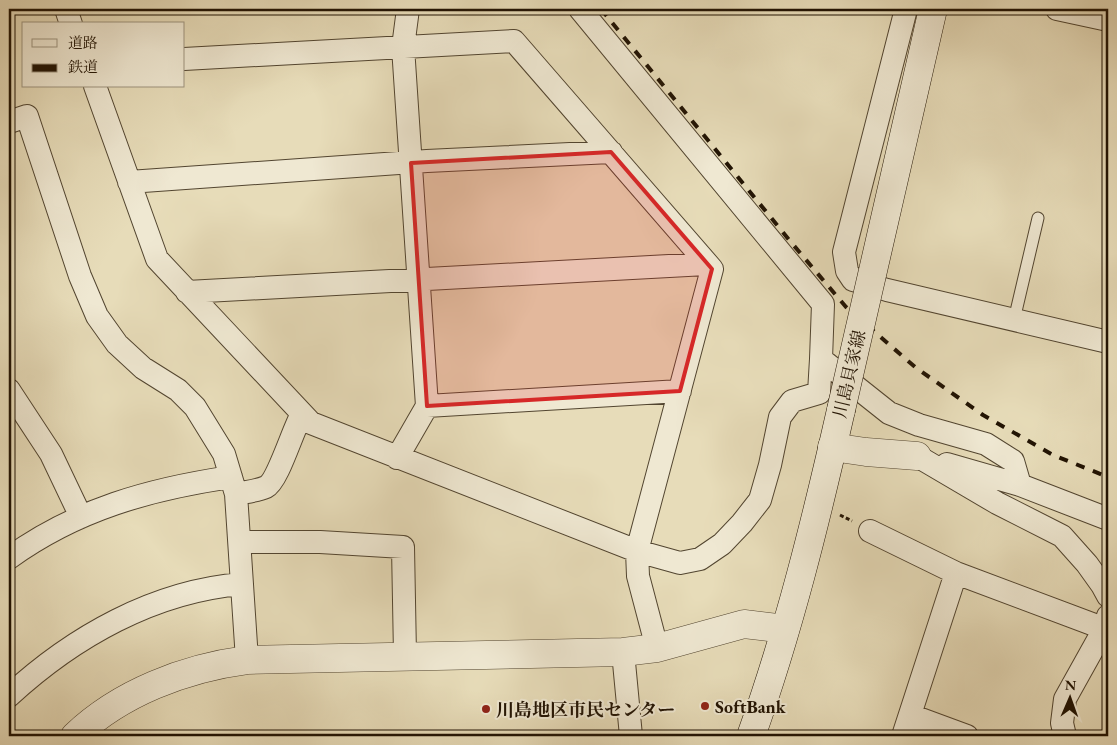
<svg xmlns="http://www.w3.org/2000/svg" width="1117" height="745" viewBox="0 0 1117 745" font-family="'EB Garamond','Noto Serif JP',serif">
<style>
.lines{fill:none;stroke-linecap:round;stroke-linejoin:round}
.service-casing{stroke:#524530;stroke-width:13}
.minor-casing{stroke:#524530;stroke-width:24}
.tertiary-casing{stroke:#524530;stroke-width:29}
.secondary-casing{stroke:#211303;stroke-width:29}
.path{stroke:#211303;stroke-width:3;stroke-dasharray:4 2.5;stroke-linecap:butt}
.service{stroke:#efe8d2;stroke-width:11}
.minor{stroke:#efe8d2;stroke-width:22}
.tertiary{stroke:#efe8d2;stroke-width:28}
.secondary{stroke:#efe8d2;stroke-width:28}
.rail{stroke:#211303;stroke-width:4;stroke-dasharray:9 9;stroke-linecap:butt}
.secondary-bridge-casing{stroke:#211303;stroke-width:29;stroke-linecap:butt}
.secondary-bridge{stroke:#efe8d2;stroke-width:28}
.marked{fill:#d62828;fill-opacity:0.2;stroke:#d62828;stroke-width:4;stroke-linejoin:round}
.poi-dot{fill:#8f2418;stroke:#efe8d2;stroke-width:2}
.labels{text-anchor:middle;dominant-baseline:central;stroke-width:4;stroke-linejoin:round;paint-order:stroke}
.street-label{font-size:18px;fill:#211303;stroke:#efe8d2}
.poi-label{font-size:18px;font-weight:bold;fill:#211303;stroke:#efe8d2;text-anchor:start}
</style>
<rect width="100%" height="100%" fill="#e7dcb9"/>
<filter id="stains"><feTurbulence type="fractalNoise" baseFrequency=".004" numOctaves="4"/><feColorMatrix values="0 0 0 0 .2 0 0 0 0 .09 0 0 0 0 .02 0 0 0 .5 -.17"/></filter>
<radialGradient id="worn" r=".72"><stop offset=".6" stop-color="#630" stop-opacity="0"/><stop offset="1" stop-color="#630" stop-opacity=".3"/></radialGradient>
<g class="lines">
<defs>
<path id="service" d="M1014,320L1038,218"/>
<path id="minor" d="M66,9L71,24
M580,9L823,304L821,359L889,413L919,425L986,444L1013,461L1020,485
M906,9L844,252L847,271L853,280L887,290L1108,342
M1057,9L1108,20
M184,59L514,41L712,269L637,551L638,576L657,648
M95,86L157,259L311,423L637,551L680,563L700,559L722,544L742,523L760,500L770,465L780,417L792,401L819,393L821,359
M9,122L27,116L80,276L97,316L117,344L143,368L178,390L195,407L224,454L236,494L247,660
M129,182L427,161L611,152
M187,292L706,264
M9,390L51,454L81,517
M427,406L680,391
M917,456L997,503L1062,536L1087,564L1102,585L1108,596
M397,458L427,406L403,47L408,9
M947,464L1020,485L1108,519
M236,494C245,492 257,491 266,487C278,481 293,429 302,414
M870,531L956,573L1108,630
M240,542H320L403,547L405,655
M9,558C77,509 150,489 231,477
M623,652L631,736
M9,696C73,637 154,591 242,584
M910,715L967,736
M903,736L956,573
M1065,736L1062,723L1065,699L1104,629L1108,616"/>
<path id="tertiary" d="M832,447L866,452L917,456
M75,736C120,693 185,668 247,660L623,652L657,648L744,624L785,629"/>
<path id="secondary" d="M751,736C789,630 816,520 841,410"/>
</defs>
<!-- service casing -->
<use href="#service" class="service-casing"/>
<!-- minor casing -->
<use href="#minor" class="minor-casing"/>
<!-- tertiary casing -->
<use href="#tertiary" class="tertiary-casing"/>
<!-- secondary casing -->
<use href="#secondary" class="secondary-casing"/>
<!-- path -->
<path class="path" d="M840,515L852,521"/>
<!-- service -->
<use href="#service" class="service"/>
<!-- minor -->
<use href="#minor" class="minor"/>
<!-- tertiary -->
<use href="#tertiary" class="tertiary"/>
<!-- secondary -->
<use href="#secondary" class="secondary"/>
<!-- rail -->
<path class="rail" d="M601,9L790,241L846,307L915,367L983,415L1053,455L1108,477"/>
<defs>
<path id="secondary-bridge" d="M841,410L933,9"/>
</defs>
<!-- secondary-bridge casing -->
<use href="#secondary-bridge" class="secondary-bridge-casing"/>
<!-- secondary-bridge -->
<use href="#secondary-bridge" class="secondary-bridge"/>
</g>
<!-- marked area -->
<path class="marked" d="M611,152L712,269L680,391L427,406L411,163Z"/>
<!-- markers -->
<g class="poi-dot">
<circle cx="705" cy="706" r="5"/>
<circle cx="486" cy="709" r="5"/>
</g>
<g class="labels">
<!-- street labels -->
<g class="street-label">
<text transform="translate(849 374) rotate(-77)">川島貝家線</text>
</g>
<!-- poi labels -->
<g class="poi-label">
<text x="715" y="706">SoftBank</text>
<text x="496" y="709">川島地区市民センター</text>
</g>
</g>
<!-- margin -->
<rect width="1117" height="745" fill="none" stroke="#e7dcb9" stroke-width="30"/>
<rect x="10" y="10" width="1097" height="725" fill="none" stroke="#211303" stroke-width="2.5"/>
<rect x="15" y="15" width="1087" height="715" fill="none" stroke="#211303"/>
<!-- legend -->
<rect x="22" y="22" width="162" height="65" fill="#efe8d2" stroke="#9d937f"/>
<rect x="32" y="39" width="25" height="8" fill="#efe8d2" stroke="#9d937f"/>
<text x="68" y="48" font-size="15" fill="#211303">道路</text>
<rect x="32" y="64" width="25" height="8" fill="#211303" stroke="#9d937f"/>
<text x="68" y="72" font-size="15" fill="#211303">鉄道</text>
<!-- north arrow -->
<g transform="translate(1070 698) rotate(2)" stroke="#efe8d2" stroke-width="4" paint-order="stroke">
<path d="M0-4L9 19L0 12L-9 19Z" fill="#211303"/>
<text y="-8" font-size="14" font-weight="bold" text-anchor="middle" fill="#211303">N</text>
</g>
<rect width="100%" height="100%" filter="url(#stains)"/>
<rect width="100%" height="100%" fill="url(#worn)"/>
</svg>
